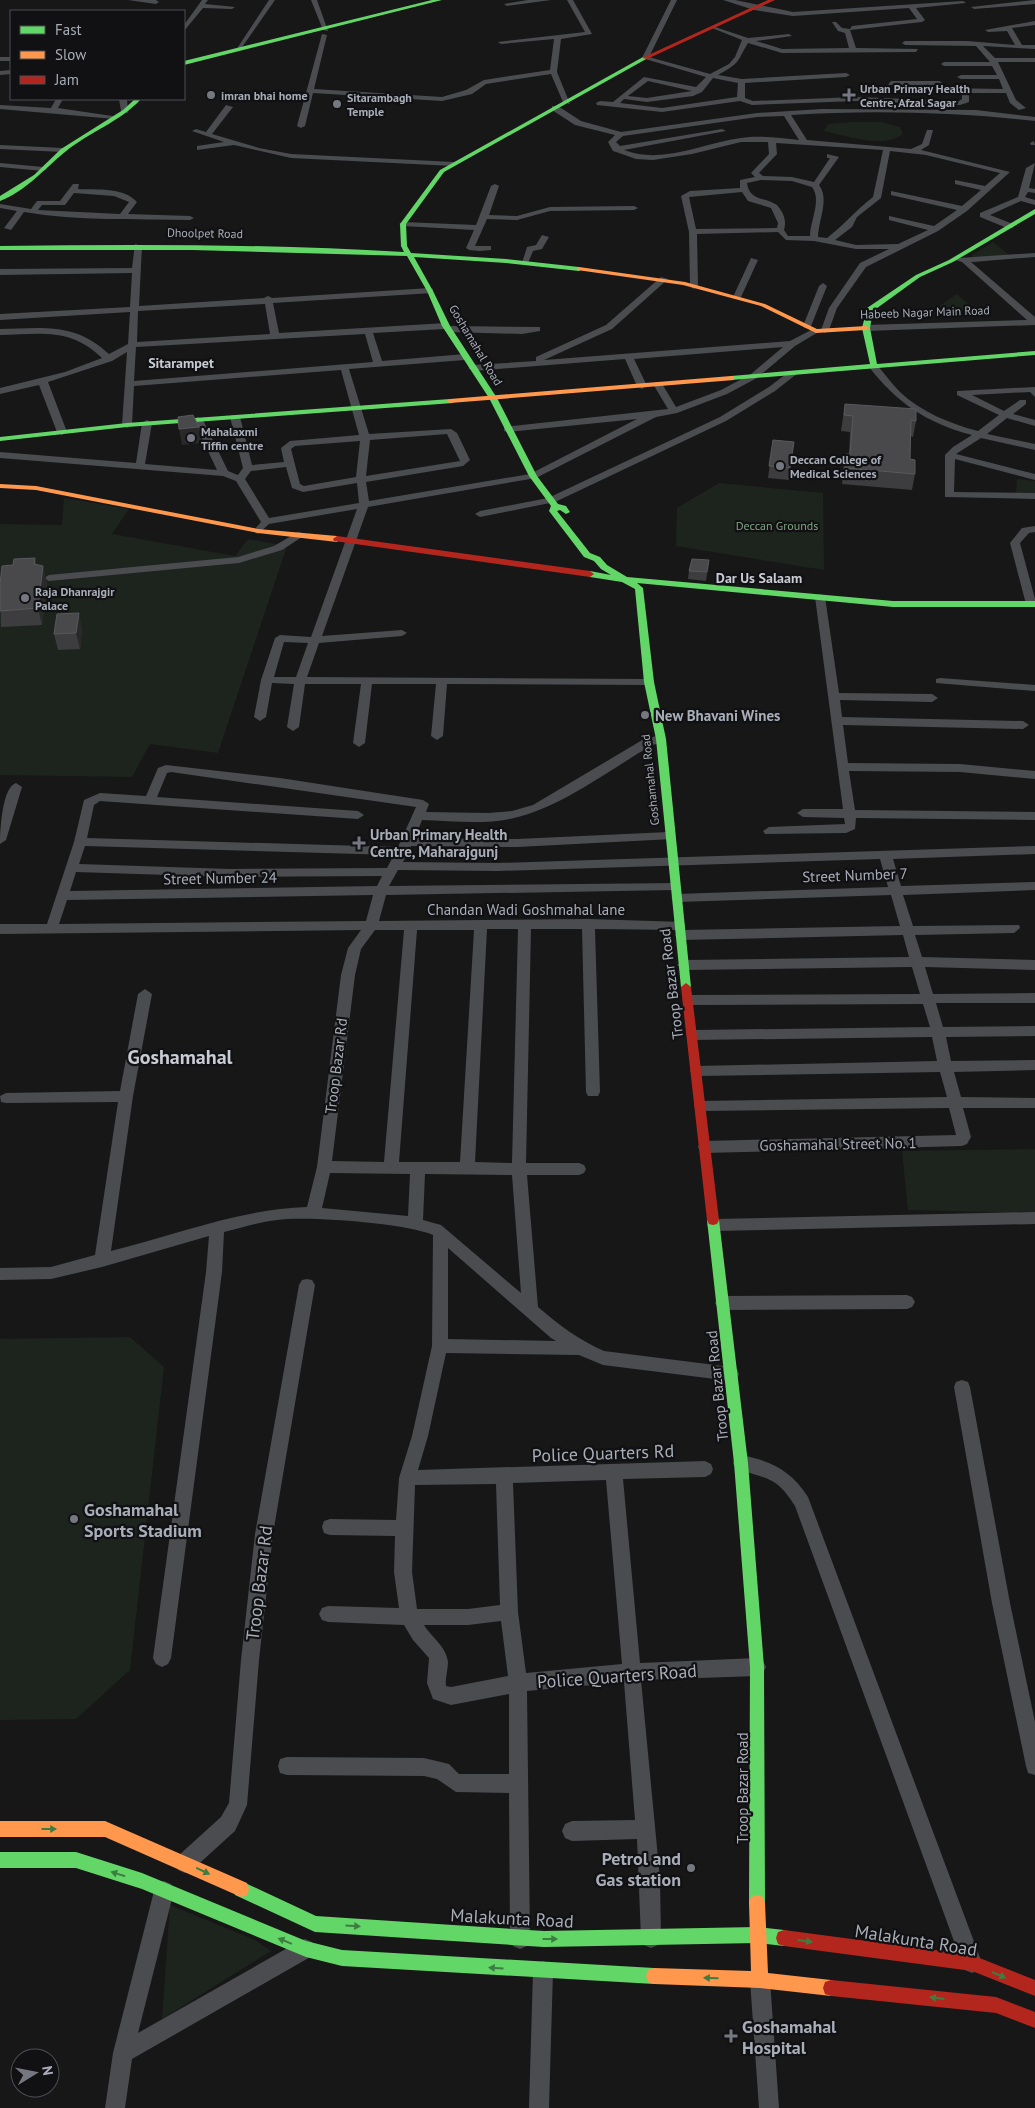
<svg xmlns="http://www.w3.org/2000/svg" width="1035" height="2108" viewBox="0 0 1035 2108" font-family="'PT Sans',sans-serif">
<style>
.green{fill:#1d241e}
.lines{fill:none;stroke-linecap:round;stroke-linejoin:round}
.street{fill:#4b4c50;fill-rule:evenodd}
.fast{fill:#63d668;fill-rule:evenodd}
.slow{fill:#ff974d;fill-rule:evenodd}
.jam{fill:#b3261e;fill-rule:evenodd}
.wall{fill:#3d3d3f}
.shaded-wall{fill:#29292a}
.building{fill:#49494c;stroke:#58595d}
.oneway{fill:#3e7d42}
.poi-dot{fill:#757880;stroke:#111113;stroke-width:2}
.labels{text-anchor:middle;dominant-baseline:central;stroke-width:4.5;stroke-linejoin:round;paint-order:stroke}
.far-poi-label{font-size:12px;font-weight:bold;fill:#a8adb8;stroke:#111113;text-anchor:start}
.far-street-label{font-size:12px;fill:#a8adb8;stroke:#111113}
.far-park-label{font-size:12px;fill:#7fa381;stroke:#111113}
.far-neighbourhood-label{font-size:14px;font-weight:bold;fill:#c9ccd4;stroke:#111113}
.poi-label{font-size:15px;font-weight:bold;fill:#a8adb8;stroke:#111113;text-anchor:start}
.street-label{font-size:15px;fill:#a8adb8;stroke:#111113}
.near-street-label{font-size:18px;fill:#a8adb8;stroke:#111113}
.near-poi-label{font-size:18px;font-weight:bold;fill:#a8adb8;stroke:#111113;text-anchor:start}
.district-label{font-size:20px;font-weight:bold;fill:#c9ccd4;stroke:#111113}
</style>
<rect width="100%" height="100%" fill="#171717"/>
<!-- green -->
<path class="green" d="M853,122H881L900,127L903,134C884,149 846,136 824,131L828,124Z
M993,242L1013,258L973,263L972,255Z
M957,294L975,310L928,314Z
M1017,479L1035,481V496L1016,495Z
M719,483L823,493L824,570L676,546L677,508Z
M64,498L129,509L112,534L235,556L248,539L287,546L218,753L150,744L132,777L0,775V524L62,525Z
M1035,1149V1213L908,1210L902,1151Z
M130,1337L164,1367L130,1670L76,1719L0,1720V1339Z
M170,1905L255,1940L271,1951L162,2019Z"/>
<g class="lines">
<!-- street -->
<path class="street" d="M128,0H156L159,2L156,4Z
M202,0H208L205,4L235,7L232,9L203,8L184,31V25Z
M269,0H275L240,50H236Z
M311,0H317L328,31L323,30Z
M528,0H551L507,6L504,4Z
M567,0H573L592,34L561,39L557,72L570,104L563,102L551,74L486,84L472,94L442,101L313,93L305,126L301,128L297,126L322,34L327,35L314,89L442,97L466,90L484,80L550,70L554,39L501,44L498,42L585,32Z
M671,0H677L649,57L710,74L729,64L735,57L742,40L712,28V26L748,38L789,34L792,36L756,41L782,49L849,48L845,33L838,31L832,22H836L842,28L850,29L852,26L917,19L909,8L793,16L754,10L723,0H735L793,12L963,1L966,3L916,8L925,20L922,22L850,30L856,48L918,49L916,52L782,53L748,43C736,63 741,62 718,75L742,79L846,73L850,75L846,77L745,83V98L753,101L856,97L959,101L962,99V92H944L940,90L944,88L1003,89L999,79H961L957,77L961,75H997L992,66H944L941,64L944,62H990L976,46L905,45L902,43L905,41H967L1015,45L1007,31L988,32L985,30L1035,21V25L1012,28L1022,45H1035V49L983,46L995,58H1035V62H998L1016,100L1026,108L1019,110L1010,103L1006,93H969V102L960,105L856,101L752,105L740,101L662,112L597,105L596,103L600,101L613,102L644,77L696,87L706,77L642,58ZM713,78L738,83L737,97L662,108L620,103L624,99L647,102L693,96L702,92ZM648,81L692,91L647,98L628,96Z
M1035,0V4L974,9L971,7Z
M0,57H11V61H0Z
M11,70V74L0,75V71Z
M891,81H939L943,83L939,85H888Z
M56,99H63L58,108L119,117L115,119L0,109V105L51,108Z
M119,99H127L128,113L121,111Z
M226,105L233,107L212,134L259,148L291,154L454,162L458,164L454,166L291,158L234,145L197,150V146L224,142L192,131L196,129L206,132Z
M552,106H558L581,121L621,132L757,113L822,109L976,110L1035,117V121C955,112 872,110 791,115L807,140L911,149L922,144L927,130H933L929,145L921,150L1010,172L967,211L938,231L866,267L837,308L829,330L825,333L821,330L829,308L860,263L889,249H856L814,241L786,240L778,232L697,234L698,286L694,289L690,286L689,232L681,196L690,191L740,188V180L755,177L751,173L769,154L768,142H741L692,154L653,160L636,159L619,153L613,151L608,142L615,135L575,125L552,110ZM784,116L799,140C780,138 760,135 741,138C703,143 662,165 624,150L726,131L722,129L620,146L616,142L623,136L757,117ZM776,143L883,150L873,197C856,210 844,225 827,238L818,237C818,221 830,199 819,185L839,157L827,154V158H830L814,182L792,177L763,176L759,173L777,154ZM890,151L926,155L1000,173L985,186L955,180V184L981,190L962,206L891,191V195L957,210L934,226L889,216V220L928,230L898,244L856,245L835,240L852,227L857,217L881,198ZM761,180L792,181L812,187C822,200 810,221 810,236H788L784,230C787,220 783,212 777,205C765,197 749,201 747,183ZM742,192L748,201L771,208L778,223L777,228L696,229L689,197Z
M1034,141L1035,145H1031L1030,143Z
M0,145L63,148L67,150L63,152L0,149Z
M0,163L43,167L47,169L43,171L0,167Z
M1035,163L1029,188L1035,189V193L1028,192L1025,197L1035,200V205L1021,201L990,215L1013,224V228H1007L980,217V213L1018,197L1026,168Z
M73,184H79L78,189C96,190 124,187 137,202L128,214L190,216L194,218L190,220C135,219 78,221 24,212L11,230L4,228L17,211L0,208V204L31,209L37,201H60ZM74,193L114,196L129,202L120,214L38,210L42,205H65Z
M495,184L499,186L489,215L517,216L550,207L634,206L638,208L634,210L550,211L517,220L487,219L475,246H491V250C484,251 471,252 466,248L474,230L403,226L399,224L403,222L476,225L491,186Z
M542,235L549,237L542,249L533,251L528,263H522L527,247L536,245Z
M135,244L142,246L139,306L264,298L268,296L272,298L430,288L433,289V293L273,303L279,333L446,323L450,326L540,327V331L522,334L449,332L445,329L373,333L382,361L465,354L469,357L465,360L349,369L369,434L451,429L457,433L470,460L463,466L366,482L369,501L530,474L637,419L507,432L504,431V427L668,409L653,384L655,382H661L676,407L721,390L751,374L783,347L634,359L647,386L642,389L637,386L625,359L473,371L468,368L473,365L536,361V357L606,325L661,277L668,279L612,329L544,360L790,341L813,329L820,331L795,346L757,378L727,394L677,413L656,417L536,478L368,507L322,636L402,630L407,633L402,636L319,643L307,677L649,679L655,682L649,685L447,684L443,736L437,740L431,736L436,684H372L365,743L359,747L353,743L361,684H305L299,727L293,731L287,727L294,684L272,683L266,717L260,721L254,717L261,680L275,638L280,635L311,637L357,509L269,524L258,534L253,531L261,522L236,481L223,476L0,458V452L136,463L142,423L147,420L152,423L145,464L217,470L193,420L198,417L203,420L228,471L238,475L243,468L230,417L232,415L240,417L252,465L284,462L281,448L290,441L359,435L341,370L134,386L132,425L127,428L122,425L127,352L112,361L48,382L67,432L62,435L57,432L39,385L0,394V388L65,372L102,358C71,327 40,334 0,335V329C43,328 75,322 109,354L128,344L130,312L0,320V314L130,307L132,273L0,275V269L132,268ZM265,304L270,334L137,342L138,311ZM365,334L373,362L134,381L136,347ZM447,434L460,461L366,476L370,440ZM360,441L356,477L304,486L300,484L291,449L295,446ZM286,467L292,488L303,492L357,483L359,503L269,518L245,479L251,471ZM284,642L308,643L296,677H274Z
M1035,253V257L971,262L1035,317V325L866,331L862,328L866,325L1027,320L962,262L955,260L959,258Z
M751,258L758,260L741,297L734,299L733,297Z
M823,283L827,286L811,326L804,328L803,326L819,286Z
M871,365H877C885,374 892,384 900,392C921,412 951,424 978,431L999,415L957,395V391L1035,387V397L1030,392L972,395L1004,411L1020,400H1026V404L1013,414L1035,420V426L1007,418L987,434L1035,444V450L981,438L956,454L1035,474V480L955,459L954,492L1035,493V499L945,497V455L953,447L972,435C927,423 898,404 869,367Z
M790,371L798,373L775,391L726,421L555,502L480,517L475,514L480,511L548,498L720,417L769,387Z
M1035,526V532L1029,533L1020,543L1035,599V606L1031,607L1026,604L1010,543L1022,528Z
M298,532L302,533V537L282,550L239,563L49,581L44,578L49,575L238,557L274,546Z
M820,594L825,597L839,693L932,694L938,698L932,702L840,700L842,717L1023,721L1029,725L1023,729L843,725L848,763L960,764L1035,771V779L960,772L849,771L855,810L1035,812V820L856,818L855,829L846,833L765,834L763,831L769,827L845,824L844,818L803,817L797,813L803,809H843L815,597Z
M940,678L1035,685V691L936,683V679Z
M661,735L665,736V742L652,745C611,769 560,808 514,818C485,825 452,821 422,820L415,838L517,839L669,832L673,833L675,836L673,839L517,847L411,846L403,862L498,863L1035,846V854L893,859L901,886L1035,882V890L903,895L913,926L1019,925L1020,928L1014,933L915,935L922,957L1035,960V970L925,967L933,994L1035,993V1003H936L943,1027L1035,1026V1036L946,1037L951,1061L1035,1060V1070L954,1072L961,1097L1035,1098V1108H963L971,1137L967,1144L962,1146L705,1153L700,1151L698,1147L700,1143L705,1141L956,1135L949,1108L701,1111L696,1110L694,1106L696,1102L701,1101L947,1097L940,1072L697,1076L692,1075L690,1071L692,1067L697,1066L937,1061L932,1037L693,1040L686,1035L693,1030L930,1027L923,1004L689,1005L682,1000L689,995L920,994L912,967L684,970L677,965L684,960L909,957L903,935L681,940L675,935L681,930L900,926L891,895L677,902L671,898L677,894L888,887L880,859L498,871L398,870L389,886L678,883L680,886L674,890L386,895L379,921L588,919L684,922L685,925L684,928L679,930L595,929L600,1092L598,1096H588L586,1092L582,929H531L526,1163H579L584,1165L586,1169L584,1173L579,1175H527L538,1307C559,1325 579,1340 604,1351L731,1367L737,1369L739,1374L737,1379L731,1381L603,1365L579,1355L446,1353L428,1436L418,1470L705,1461L711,1464L713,1469L711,1474L705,1477L623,1479L640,1663L757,1658L763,1661L766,1667L763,1673L757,1676L641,1680L660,1879L661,1938L658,1945L651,1948L644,1945L641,1938L637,1839L572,1841L565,1838L562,1831L565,1824L572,1821L635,1820L624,1682L527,1691L530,1939L527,1946L520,1949L513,1946L510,1939L509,1793L456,1792L437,1779L424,1776L287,1775L280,1773L278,1766L280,1759L287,1757L424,1758L449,1764L459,1774H509V1694L451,1705L433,1699L427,1683L429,1658L413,1640L404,1625L328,1622L322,1620L319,1614L322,1608L328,1606L399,1608L394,1572L395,1536L330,1535L324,1533L322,1527L324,1521L330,1519L396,1520L399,1478L412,1436L432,1346L433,1235C404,1223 308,1216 277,1220C259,1222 241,1228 224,1232L222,1272L171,1658L168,1664L162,1667L156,1664L153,1658L206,1272L209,1236L102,1267L51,1279L0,1280V1268L51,1267L95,1255L118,1102L6,1103L1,1102L0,1096L6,1093L120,1091L138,994L145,989L152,994L133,1096L111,1251C176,1235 240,1209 307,1207L317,1167L341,975L348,948L361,930L0,934V924H47L74,842L84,800L100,793L146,796L158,768L166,765L280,778L423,800L429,804L426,812L488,813L512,811L533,805L644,739ZM171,772L416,807L398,847L87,838L94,805L100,801L358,819L364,815L358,811L157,797L167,773ZM85,846L394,855L387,868L230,869L79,864ZM76,872L230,877L382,876L377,886L70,891ZM373,895L366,921L59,924L67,900ZM487,929H518L512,1163L475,1162ZM375,930H404L384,1162L332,1161L355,975L361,949ZM417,930H474L460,1162H399ZM330,1173L410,1174L408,1216L322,1208ZM425,1174L512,1175L521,1293L441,1225L423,1220ZM448,1248L551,1338L556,1341L448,1339ZM606,1480L622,1664L526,1673L518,1612L513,1483ZM496,1484L500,1605L468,1609H417L412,1572L415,1485ZM501,1621L508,1676L451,1687L446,1686C445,1678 448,1670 448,1662C446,1646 432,1638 424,1625H468Z
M16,783L22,787L6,840L0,844C0,831 2,787 16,783Z
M1035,1212V1224L714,1231L709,1229L707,1225L709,1221L714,1219Z
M307,1279L312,1280L315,1285L273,1534L259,1660L247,1805L235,1831L192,1870L185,1873L178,1870L175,1863L178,1856L221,1817L229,1803L241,1660L255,1534L299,1285L302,1280Z
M907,1295L912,1297L915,1302L912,1307L907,1309L723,1310L718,1308L715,1303L718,1298L723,1296Z
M962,1380L968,1382L970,1387L1010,1603L1035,1722V1775L1028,1773L1026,1766L992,1603L954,1387L956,1382Z
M741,1455C771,1461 791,1470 808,1497L982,1963L979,1970L972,1973L965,1970L962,1963L795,1506C775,1474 766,1480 735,1468L733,1463L735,1458Z
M164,1881L171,1884L174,1891L138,2033L298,1942L305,1939L312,1942L315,1949L312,1956L132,2059L125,2108H105L113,2053L154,1891L157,1884Z
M543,1961L550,1964L553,1971L549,2108H529L533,1971L536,1964Z
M760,1970L767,1973L770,1980L779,2108H759L750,1980L753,1973Z"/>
<!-- fast -->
<path class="fast" d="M432,0H442L184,65V61Z
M643,57L648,58L444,172L406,224L407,246L411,253L506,259L579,267L582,269L579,271L506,263L414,257L433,291L450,326L497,398L537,476L558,504L566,506L570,512L566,514L560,510L557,511L590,553L600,557L607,565L627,577L893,601H1035V607H893L637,583L643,588L654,682L666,739L691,987L686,991L681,987L656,739L644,682L635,589L622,582L590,577L586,574L590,571L611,575L601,569L594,561L584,557L549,511L551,506L529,476L489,398L442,326L427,291L407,256L192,250H0V246C135,244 270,244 404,252L401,246L400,224L440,170Z
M135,99H141C120,122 89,132 65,152C44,169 26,191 0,201V196L34,175L61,149L123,110Z
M1035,209V214L953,262L920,277L873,311L870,328L877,364L1035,351V355L731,380L727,378L731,376L870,364L862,328L867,308L916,275L949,260Z
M450,399H453V403L127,427L0,441V437L127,423Z
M713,1215L717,1216L719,1220L748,1463L764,1667L765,1903L763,1909L757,1911L751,1909L749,1903L750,1667L734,1463L707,1220L709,1216Z
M0,1852H76L142,1873L306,1941L342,1950L654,1968L660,1970L662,1976L660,1982L654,1984L342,1966L306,1957L142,1889L76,1868H0Z
M241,1881L316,1916L544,1931L757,1927L784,1930L790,1932L792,1938L790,1944L784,1946L757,1943L544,1947L315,1932L235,1895L233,1889L235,1883Z"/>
<!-- slow -->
<path class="slow" d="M579,267L685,282L765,304L817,329L866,326L870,328L866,330L816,333L761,306L683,285L577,270V268Z
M731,376H734V380L450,403L446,401L450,399Z
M0,484L36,486L258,529L337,536L341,539L337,542L258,533L36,490L0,488Z
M0,1821H105L247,1883L249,1889L247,1895L241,1897L105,1837H0Z
M757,1895L763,1897L765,1903L768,1973L831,1980L837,1982L839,1988L837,1994L831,1996L760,1988L654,1984L648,1982L646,1976L648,1970L654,1968L751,1971L749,1903L751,1897Z"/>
<!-- jam -->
<path class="jam" d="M768,0H775L647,59L642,58Z
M337,536L590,571L594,574L590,577L334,541L333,539Z
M686,983L691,987L719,1220L717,1224L713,1225L709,1224L707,1220L681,987Z
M784,1930L972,1955L1035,1980V1996L972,1971L784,1946L778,1944L776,1938L778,1932Z
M831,1980L996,1997L1035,2012V2028L996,2013L831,1996L825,1994L823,1988L825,1982Z"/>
</g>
<!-- wall -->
<path class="wall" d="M845,404L916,421L913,437L910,436V459L915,474L912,490L842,484L843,470L846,454H849L850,432L841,431Z
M773,440L794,442L789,480L768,478Z
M35,558L36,564L47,582L42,625L1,627L0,584L13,565Z
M709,560L706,581L688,579L689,571Z
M82,629L80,649L58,650L54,634Z"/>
<!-- shaded-wall -->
<path class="shaded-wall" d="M199,427L202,443L182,445L179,429Z
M43,566L47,582L42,625L38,608Z
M79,613L82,629L80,649L76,633Z"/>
<!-- building -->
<path class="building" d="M845,404L916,409V421L911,420L910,459L915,460V474L845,468L846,454H850L853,416L844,415Z
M193,415L199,427L179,429L178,417Z
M773,440L794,442L790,468L769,466Z
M35,558L34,564L43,566L38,608L0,611V584L2,566L13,565L14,559Z
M692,559L709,560L707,572L689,571Z
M79,613L76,633L54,634L57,614Z"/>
<!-- one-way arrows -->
<defs><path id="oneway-solid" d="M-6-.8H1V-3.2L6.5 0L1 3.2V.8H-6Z" transform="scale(1.25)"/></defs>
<g class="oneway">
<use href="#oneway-solid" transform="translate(49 1829)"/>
<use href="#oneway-solid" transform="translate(203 1871) rotate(25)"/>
<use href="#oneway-solid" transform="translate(118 1874) rotate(-162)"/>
<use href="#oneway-solid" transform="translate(353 1926) rotate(4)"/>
<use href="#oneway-solid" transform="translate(550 1939)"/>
<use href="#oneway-solid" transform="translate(285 1941) rotate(-158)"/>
<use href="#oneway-solid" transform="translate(805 1941) rotate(7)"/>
<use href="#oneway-solid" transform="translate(496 1968) rotate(-176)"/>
<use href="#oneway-solid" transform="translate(999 1975) rotate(23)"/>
<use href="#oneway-solid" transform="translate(711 1978) rotate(-178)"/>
<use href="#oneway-solid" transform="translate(937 1998) rotate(-173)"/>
</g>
<!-- markers -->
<g class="poi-dot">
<circle cx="211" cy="95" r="5"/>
<path d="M846.5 87.5h5v5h5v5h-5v5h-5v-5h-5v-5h5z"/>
<circle cx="337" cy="104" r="5"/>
<circle cx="191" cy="438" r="5"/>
<circle cx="780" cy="466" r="5"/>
<circle cx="25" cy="598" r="5"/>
<circle cx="645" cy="715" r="5"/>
<path d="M356.5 835.5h5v5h5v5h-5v5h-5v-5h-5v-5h5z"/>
<circle cx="74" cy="1519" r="5"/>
<circle cx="691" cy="1868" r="5"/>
<path d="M728.5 2028.5h5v5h5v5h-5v5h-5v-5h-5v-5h5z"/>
</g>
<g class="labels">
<!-- far-poi labels -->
<g class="far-poi-label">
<text x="860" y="88">Urban Primary Health<tspan x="860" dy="14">Centre, Afzal Sagar</tspan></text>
<text x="221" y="95">imran bhai home</text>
<text x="347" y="97">Sitarambagh<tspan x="347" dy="14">Temple</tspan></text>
<text x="201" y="431">Mahalaxmi<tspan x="201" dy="14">Tiffin centre</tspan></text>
<text x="790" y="459">Deccan College of<tspan x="790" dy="14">Medical Sciences</tspan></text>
<text x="35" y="591">Raja Dhanrajgir<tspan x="35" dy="14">Palace</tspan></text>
</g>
<!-- far-street labels -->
<g class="far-street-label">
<text transform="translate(205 233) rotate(1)">Dhoolpet Road</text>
<text transform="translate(925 312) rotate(-2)">Habeeb Nagar Main Road</text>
<text transform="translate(476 345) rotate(59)">Goshamahal Road</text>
<text transform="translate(650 780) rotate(-96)">Goshamahal Road</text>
</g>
<!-- far-park labels -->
<g class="far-park-label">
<text x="777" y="525">Deccan Grounds</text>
</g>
<!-- far-neighbourhood labels -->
<g class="far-neighbourhood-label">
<text x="181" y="363">Sitarampet</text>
<text x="759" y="578">Dar Us Salaam</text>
</g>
<!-- poi labels -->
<g class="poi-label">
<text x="655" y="715">New Bhavani Wines</text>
<text x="370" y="834">Urban Primary Health<tspan x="370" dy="17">Centre, Maharajgunj</tspan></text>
</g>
<!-- street labels -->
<g class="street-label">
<text transform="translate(855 875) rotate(-2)">Street Number 7</text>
<text transform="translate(220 878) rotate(-1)">Street Number 24</text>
<text x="526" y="909">Chandan Wadi Goshmahal lane</text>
<text transform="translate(671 984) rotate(-97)">Troop Bazar Road</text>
<text transform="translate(336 1066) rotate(-83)">Troop Bazar Rd</text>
<text transform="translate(838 1144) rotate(-1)">Goshamahal Street No. 1</text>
<text transform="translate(717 1386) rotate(-96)">Troop Bazar Road</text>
<text transform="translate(742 1788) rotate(-90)">Troop Bazar Road</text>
</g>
<!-- near-street labels -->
<g class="near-street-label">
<text transform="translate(603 1453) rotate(-2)">Police Quarters Rd</text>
<text transform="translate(259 1583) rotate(-83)">Troop Bazar Rd</text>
<text transform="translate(617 1676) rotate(-4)">Police Quarters Road</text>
<text transform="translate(512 1918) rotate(3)">Malakunta Road</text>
<text transform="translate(916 1940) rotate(9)">Malakunta Road</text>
</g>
<!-- near-poi labels -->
<g class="near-poi-label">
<text x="84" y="1509">Goshamahal<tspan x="84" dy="21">Sports Stadium</tspan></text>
<text x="681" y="1858" text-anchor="end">Petrol and<tspan x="681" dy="21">Gas station</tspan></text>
<text x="742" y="2026">Goshamahal<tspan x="742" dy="21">Hospital</tspan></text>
</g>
<!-- district labels -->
<g class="district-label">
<text x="180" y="1057">Goshamahal</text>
</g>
</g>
<!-- legend -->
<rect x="10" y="10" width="175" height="90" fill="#111113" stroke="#4d4f55"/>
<rect x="20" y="26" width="25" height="8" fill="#63d668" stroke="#4d4f55"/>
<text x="55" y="35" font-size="15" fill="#a8adb8">Fast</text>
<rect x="20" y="51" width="25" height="8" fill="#ff974d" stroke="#4d4f55"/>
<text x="55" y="60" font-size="15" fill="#a8adb8">Slow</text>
<rect x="20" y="76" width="25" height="8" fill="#b3261e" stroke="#4d4f55"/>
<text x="55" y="85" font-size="15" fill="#a8adb8">Jam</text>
<!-- north arrow -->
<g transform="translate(35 2073) rotate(80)"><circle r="24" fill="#111113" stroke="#4d4f55"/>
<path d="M0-4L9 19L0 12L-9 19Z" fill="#757880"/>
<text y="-8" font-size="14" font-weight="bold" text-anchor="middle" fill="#a8adb8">N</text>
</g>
</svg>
